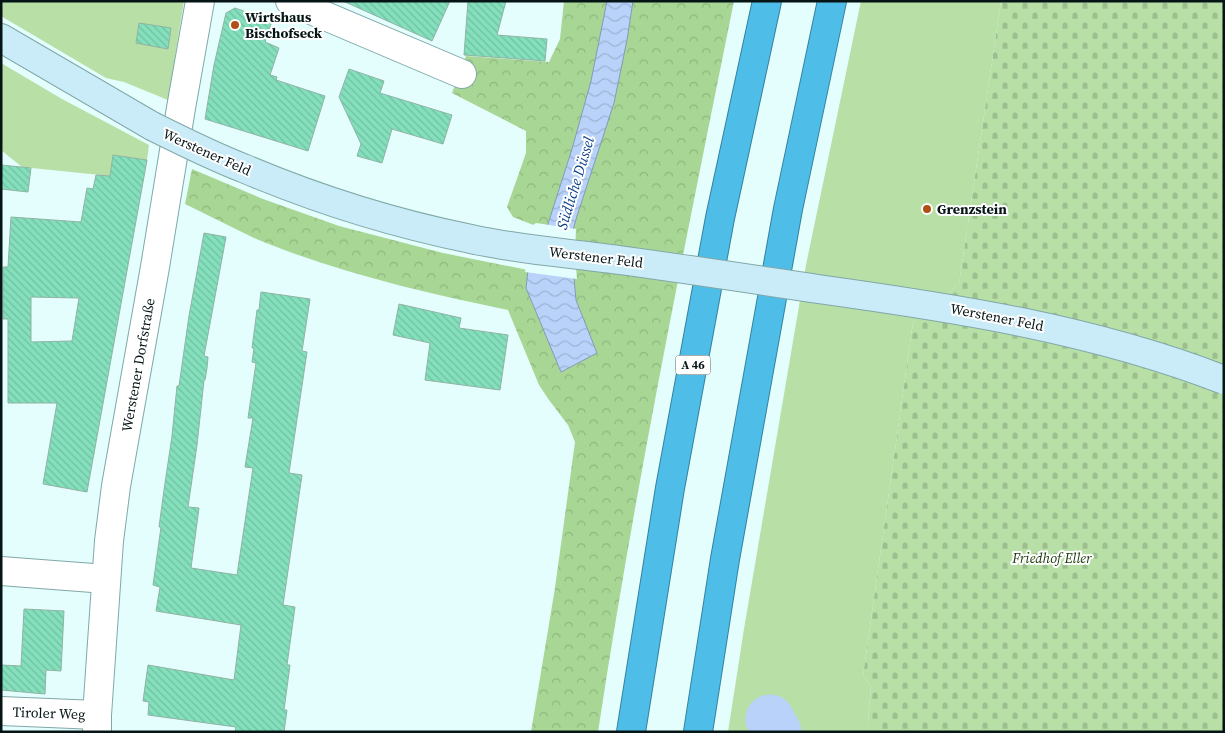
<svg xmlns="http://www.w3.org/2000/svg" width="1225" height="733" viewBox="0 0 1225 733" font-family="'Source Serif 4',serif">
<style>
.green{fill:#b8dfa6}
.forest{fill:url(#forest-crowns)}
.cemetery{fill:url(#cemetery-stones)}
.water{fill:url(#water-waves);stroke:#8299b5}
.pier{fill:#e4fdfd}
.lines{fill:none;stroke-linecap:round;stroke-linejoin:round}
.river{stroke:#b8d2f9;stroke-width:49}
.building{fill:url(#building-back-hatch);stroke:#90b3a4;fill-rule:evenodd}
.street-casing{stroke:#80a8a8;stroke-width:30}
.secondary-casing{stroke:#80a8a8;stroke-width:30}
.highway-casing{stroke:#34829e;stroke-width:30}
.street{stroke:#fff;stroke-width:28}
.secondary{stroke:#caebf8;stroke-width:28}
.highway{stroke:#4ebde8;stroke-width:28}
.secondary-bridge-casing{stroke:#80a8a8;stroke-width:30;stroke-linecap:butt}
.secondary-bridge{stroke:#caebf8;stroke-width:28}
.poi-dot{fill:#b24f18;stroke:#fff;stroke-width:2}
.labels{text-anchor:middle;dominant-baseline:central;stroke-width:4;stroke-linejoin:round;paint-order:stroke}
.shield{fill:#fff;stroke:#505a5b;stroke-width:1}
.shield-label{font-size:12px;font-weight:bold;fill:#051415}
.poi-label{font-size:14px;font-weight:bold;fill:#051415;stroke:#fff;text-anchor:start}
.street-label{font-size:14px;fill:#051415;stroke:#fff}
.park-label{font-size:14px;font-style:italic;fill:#1a3708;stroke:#fff}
.water-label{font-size:15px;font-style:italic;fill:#0a4088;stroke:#fff}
</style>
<defs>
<pattern id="forest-crowns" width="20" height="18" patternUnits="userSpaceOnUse" patternTransform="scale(1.25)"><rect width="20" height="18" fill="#a8d694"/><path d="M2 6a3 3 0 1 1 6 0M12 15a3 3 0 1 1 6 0" fill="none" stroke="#8fb77f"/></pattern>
<pattern id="cemetery-stones" width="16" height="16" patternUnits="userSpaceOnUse" patternTransform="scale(1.25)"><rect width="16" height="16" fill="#b8dfa6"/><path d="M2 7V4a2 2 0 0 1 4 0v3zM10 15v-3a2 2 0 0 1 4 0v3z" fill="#9dbe8e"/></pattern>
<pattern id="water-waves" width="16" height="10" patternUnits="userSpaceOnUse" patternTransform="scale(1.25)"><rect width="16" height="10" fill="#b8d2f9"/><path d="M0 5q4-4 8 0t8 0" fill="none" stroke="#9db3d5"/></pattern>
<pattern id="building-back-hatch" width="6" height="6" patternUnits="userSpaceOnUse" patternTransform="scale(1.25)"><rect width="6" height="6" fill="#84e0bc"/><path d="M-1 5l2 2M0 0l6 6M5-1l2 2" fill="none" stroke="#70bfa1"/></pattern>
</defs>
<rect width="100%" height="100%" fill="#e4fdfd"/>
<!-- green -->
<path class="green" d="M1,1H184L168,100L124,82L106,78L1,16Z
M861,1H1001L959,284L913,322L863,676L871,686L867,732H786L777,709L767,716L772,732H728L744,629L806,265Z
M1,63L62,99L149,145L147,160L114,155L110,176L22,167L1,150Z"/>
<!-- forest -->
<path class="forest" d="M564,1H607L591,81L572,149L547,227L536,226L513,217L507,207L526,153V131L452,93L466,56L549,62L560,39Z
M633,1H734C685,244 635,487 598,732H531L555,588L575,442L568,425L549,400L539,385L508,310C422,292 335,272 254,238C231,227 208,215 185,204L192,169L263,199L339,226L443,253L528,270L526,288L561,372L597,353L576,300L572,256L573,230L577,216L614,103L627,40Z"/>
<!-- cemetery -->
<path class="cemetery" d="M1001,1H1224V732H867L871,686L863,676L913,322L959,284Z"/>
<!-- water -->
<path class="water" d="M607,1H633L627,40L614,103L577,216L573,230L572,256L576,300L597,353L561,372L526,288L528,270L547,227L572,149L591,81Z"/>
<!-- pier -->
<path class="pier" d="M536,223L576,229L575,256L577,279L525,272L533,225Z"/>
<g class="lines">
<!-- river -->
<path class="river" d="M770,719L777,732"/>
</g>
<!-- building -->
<path class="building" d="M343,1H450L432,41Z
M468,1H506L497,35L547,39L545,61L464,55Z
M235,8L272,21L265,42L279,48L270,75L277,77L276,80L325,96L308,151L205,119L214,65L226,13Z
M139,23L171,28L168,49L136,43Z
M349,69L384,81L380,93L452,115L443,144L392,129L382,163L357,156L361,144L339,97Z
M113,155L147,160L87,492L43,484L57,403H8V319H3V267H8L11,217L81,222L87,188L93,189L96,175L110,176ZM31,297L79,298L72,341L31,342Z
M1,165L31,168L28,192L1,189Z
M204,233L226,237L204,356L208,357L207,368L205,380H204L197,445L188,507L199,508L191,568L237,575L253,468L245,467L253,418H248L256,363L252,362L254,348H252L257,310H259L261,292L310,299L302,351L307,352L289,473L302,475L283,605L295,607L287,665H290L284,710H287L284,732H235L236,727L148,715L149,702L143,701L148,665L234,680L241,625L156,611L160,587L153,585L161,527H159L164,490L172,436L177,386H179L189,316Z
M399,304L461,318L459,328L508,335L500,390L425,380L430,343L393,335Z
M24,609L64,611L61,671L46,670L45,694L1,690V665L21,666Z"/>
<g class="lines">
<defs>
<path id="street" d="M290,1L462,74
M1,571L106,579
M1,711L97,715
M97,732V715L109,541L116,486L155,267L181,108L200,1"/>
<path id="secondary" d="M1,38L152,126"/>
<path id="highway" d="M631,732L670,488L720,218L767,1
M698,732L725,559L788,209L832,1"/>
</defs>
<!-- street casing -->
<use href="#street" class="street-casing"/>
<!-- secondary casing -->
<use href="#secondary" class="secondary-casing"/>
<!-- highway casing -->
<use href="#highway" class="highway-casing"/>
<!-- street -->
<use href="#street" class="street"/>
<!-- secondary -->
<use href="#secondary" class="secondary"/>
<!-- highway -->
<use href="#highway" class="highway"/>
<defs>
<path id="secondary-bridge" d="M152,126C182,141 212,156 243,168C316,199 392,223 471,239C520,250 570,253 619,260C686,269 751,279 818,289C955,308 1093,329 1224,380"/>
</defs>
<!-- secondary-bridge casing -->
<use href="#secondary-bridge" class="secondary-bridge-casing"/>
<!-- secondary-bridge -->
<use href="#secondary-bridge" class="secondary-bridge"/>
</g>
<!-- markers -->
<g class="poi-dot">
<circle cx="235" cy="25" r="5"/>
<circle cx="927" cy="209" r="5"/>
</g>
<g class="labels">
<!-- shield labels -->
<rect class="shield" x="675.5" y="355.5" width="35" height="19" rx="4"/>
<g class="shield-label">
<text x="693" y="365">A 46</text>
</g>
<!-- poi labels -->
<g class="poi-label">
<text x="245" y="17">Wirtshaus<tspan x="245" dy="16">Bischofseck</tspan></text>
<text x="937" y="209">Grenzstein</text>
</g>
<!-- street labels -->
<g class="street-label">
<text transform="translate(207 152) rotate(24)">Werstener Feld</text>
<text transform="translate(596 257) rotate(7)">Werstener Feld</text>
<text transform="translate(997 317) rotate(11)">Werstener Feld</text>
<text transform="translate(138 365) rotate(-80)">Werstener Dorfstraße</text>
<text transform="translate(49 713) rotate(2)">Tiroler Weg</text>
</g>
<!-- park labels -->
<g class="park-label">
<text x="1052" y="558">Friedhof Eller</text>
</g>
<!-- water labels -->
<g class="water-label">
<text transform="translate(575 183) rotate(-73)">Südliche Düssel</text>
</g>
</g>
<!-- border -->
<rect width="1225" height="733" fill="none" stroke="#051415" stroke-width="5"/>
</svg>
